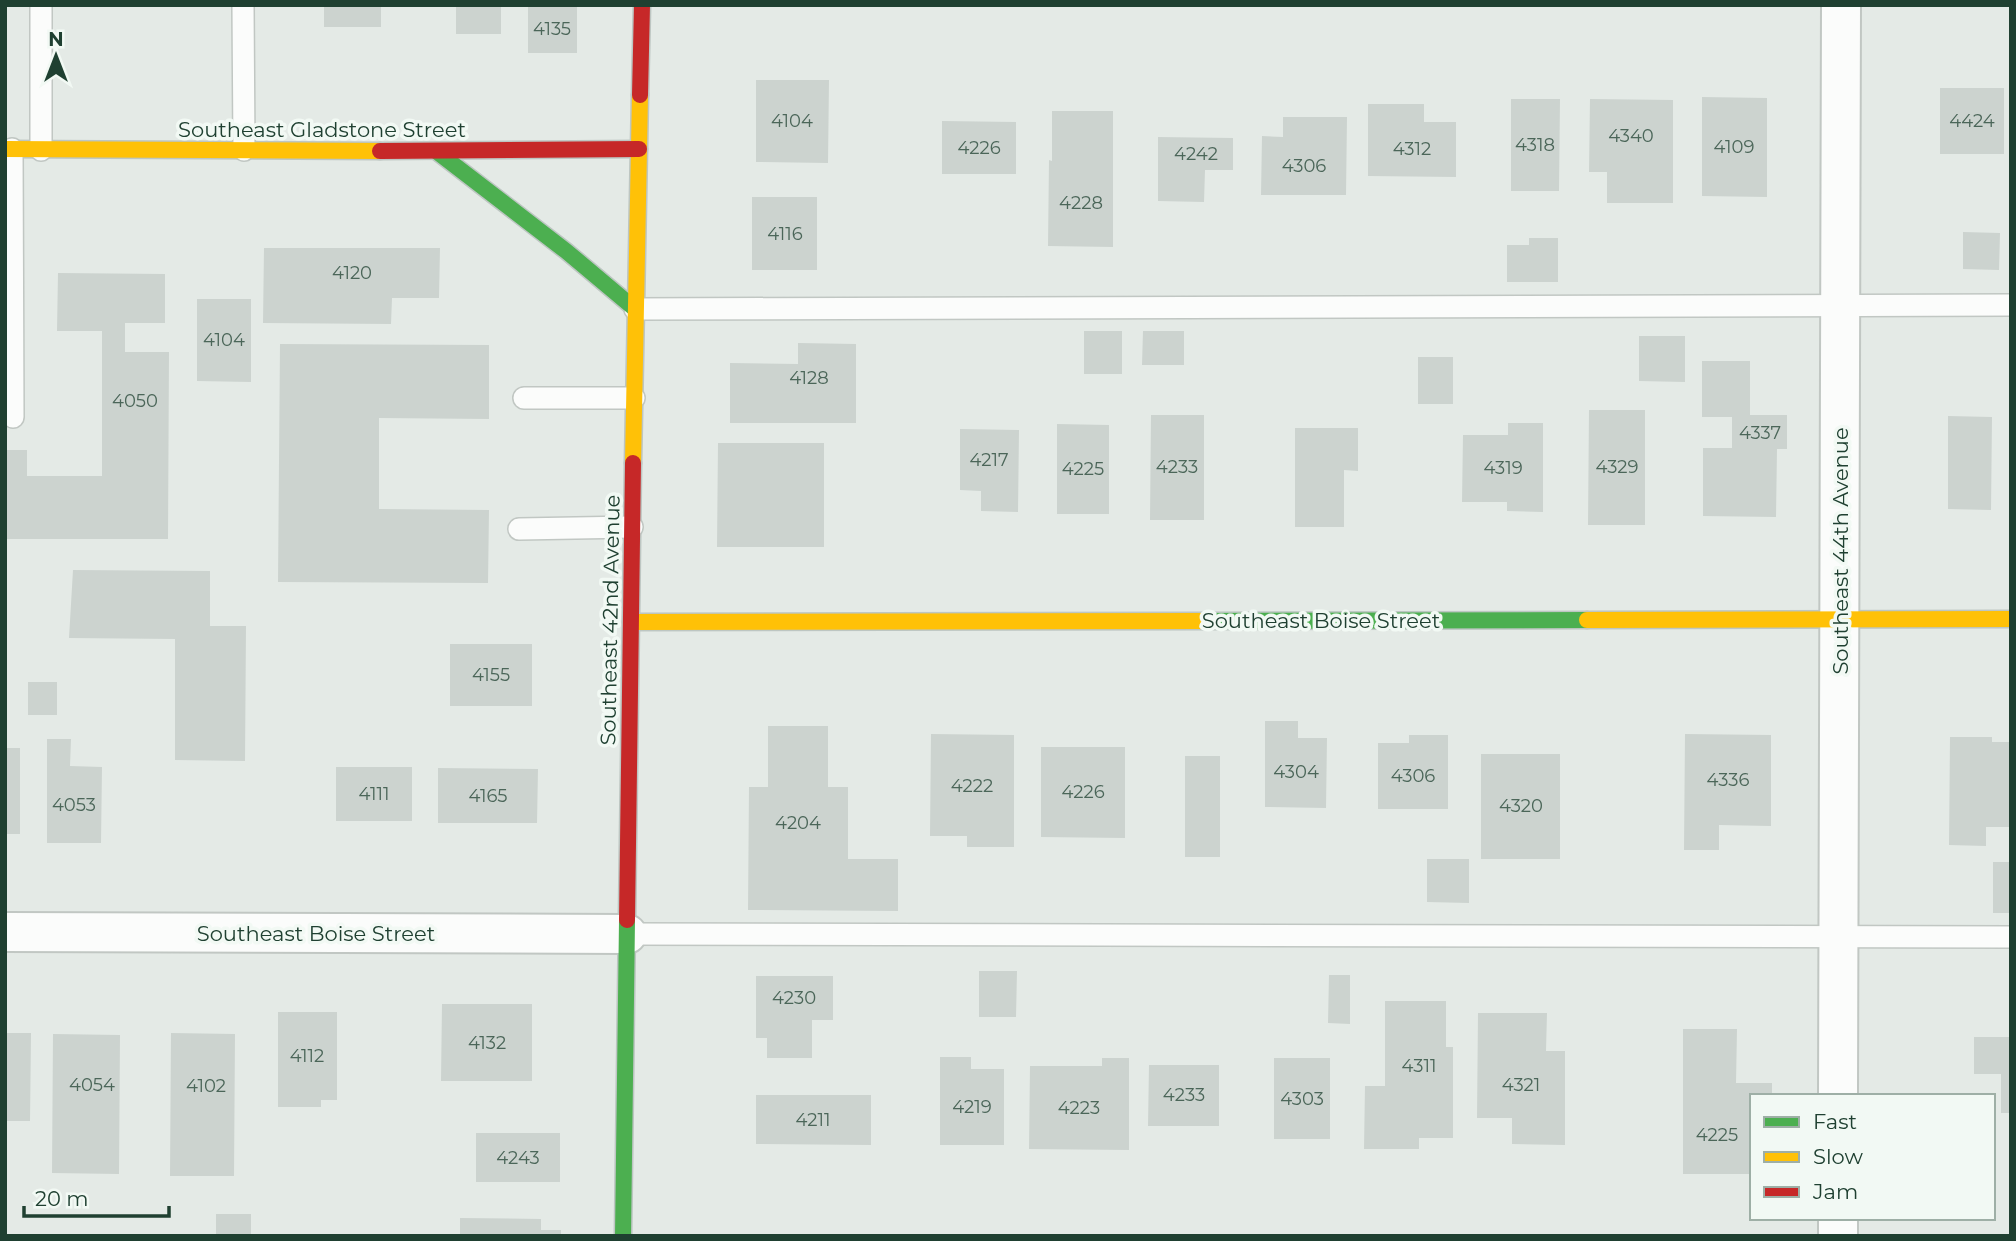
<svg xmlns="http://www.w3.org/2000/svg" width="2016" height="1241" viewBox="0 0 2016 1241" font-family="Montserrat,sans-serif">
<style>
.building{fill:#ccd3cf}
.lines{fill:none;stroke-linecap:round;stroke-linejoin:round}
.lane-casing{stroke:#c1c7c3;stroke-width:24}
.street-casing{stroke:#c1c7c3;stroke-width:42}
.fast-casing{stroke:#bdc6c2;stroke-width:19}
.slow-casing{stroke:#bdc6c2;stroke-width:19}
.jam-casing{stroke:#bdc6c2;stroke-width:19}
.lane{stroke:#fbfcfb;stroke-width:21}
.street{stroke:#fbfcfb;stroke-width:38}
.fast{stroke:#4caf50;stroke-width:16}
.slow{stroke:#ffc107;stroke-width:16}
.jam{stroke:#c62828;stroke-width:16}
.labels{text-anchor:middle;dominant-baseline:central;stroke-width:7;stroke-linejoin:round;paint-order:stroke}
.number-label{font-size:18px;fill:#4b6659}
.street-label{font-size:21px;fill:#1f4031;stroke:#f2f9f4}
</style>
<rect width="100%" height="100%" fill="#e4eae6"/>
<!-- building -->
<path class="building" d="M324,5H381V27H324Z
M456,5H501V34H456Z
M528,5H577V53H528Z
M756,80H829L828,163L756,162Z
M1940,88H2004V154H1940Z
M1702,97L1767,98V197L1702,196Z
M1511,99H1560L1559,191H1511Z
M1590,99L1673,100V203H1607V172H1589Z
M1368,104H1424V122H1456V177L1368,176Z
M1052,111H1113V247L1048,246L1049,160L1052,161Z
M1283,117H1347L1346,195H1261L1262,136L1283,137Z
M942,121L1016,122V174H942Z
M1158,137L1233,138V170H1205L1204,202L1158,201Z
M752,197H817V270H752Z
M1963,232L2000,233L1999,270L1963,269Z
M1529,238H1558V282H1507V245H1529Z
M264,248H440L439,298H392L391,324L263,323Z
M58,273L165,274V323H125V352H169L168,539H5V450H27V476H102V331H57Z
M197,299H251V382L197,381Z
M1084,331H1122V374H1084Z
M1143,331H1184V365H1142Z
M1639,336H1685V382L1639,381Z
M798,343L856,344V423H730V363L798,364Z
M280,344L489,345V419L379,418V509L489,510L488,583L278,582Z
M1418,357H1453V404H1418Z
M1702,361H1750V415H1787V449H1777L1776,517L1703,516V448H1732V417H1702Z
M1589,410H1645V525H1588Z
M1151,415H1204V520H1150Z
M1948,416L1992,417L1991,510L1948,509Z
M1508,423H1543V512L1507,511V502H1462L1463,435H1508Z
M1057,424L1109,425V514H1057Z
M1295,428H1358V471L1344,470V527H1295Z
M960,429L1019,430L1018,512L981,511V491L960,490Z
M718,443H824V547H717Z
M73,570L210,571V626H246L245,761L175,760V639L69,638Z
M450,644H532V706H450Z
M28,682H57V715H28Z
M1265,721H1298V738H1327L1326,808L1265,807Z
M768,726H828V787H848V859H898V911L748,910L749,787H768Z
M931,734L1014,735V847H967V836H930Z
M1685,734L1771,735V826L1719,825V850H1684Z
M1409,735H1448V809H1378V743H1409Z
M1950,737H1992V742H2011V827H1986V846L1949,845Z
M47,739H71L70,766L102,767L101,843H47Z
M1041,747H1125V838L1041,837Z
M5,748H20V834H5Z
M1481,754H1560V859H1481Z
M1185,756H1220V857H1185Z
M336,767H412V821H336Z
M438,768L538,769L537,823H438Z
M1427,859H1469V903L1427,902Z
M1993,862H2011V913H1993Z
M979,971H1017L1016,1017H979Z
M1329,975H1350V1024L1328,1023Z
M756,976H833V1020H812V1058H767V1038H756Z
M1385,1001H1446V1047H1453V1138H1419V1149H1364L1365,1086H1385Z
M442,1004H532V1081H441Z
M278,1012H337V1100H321V1107H278Z
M1478,1013H1547L1546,1051H1565V1145L1512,1144V1118H1477Z
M1683,1029H1737L1736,1083H1772V1096H1752V1174H1683Z
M5,1033H31L30,1121H5Z
M171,1033L235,1034L234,1176H170Z
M53,1034L120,1035L119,1174L52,1173Z
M1974,1037H2011V1113H2001V1074H1974Z
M940,1057H971V1069H1004V1145H940Z
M1102,1058H1129V1150L1029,1149L1030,1066H1102Z
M1274,1058H1330V1139H1274Z
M1149,1065H1219V1126H1148Z
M756,1095H871V1145L756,1144Z
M476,1133H560V1182H476Z
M216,1214H251V1236H216Z
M460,1218L541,1219V1230H561V1236H460Z"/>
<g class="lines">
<defs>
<path id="lane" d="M41,5V150
M243,5L244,150
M12,149L13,417
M635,309L2011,305
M524,398H634
M519,529L632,527
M627,934L2011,937"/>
<path id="street" d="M5,932L627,934
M1838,1096L1841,5
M1838,1218V1236"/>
<path id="fast" d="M436,151L566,251L635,309
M1205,621L1587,620
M623,1236L627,920"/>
<path id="slow" d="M5,149L380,151
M633,463L640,95
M1587,620L2011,619
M631,622L1205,621"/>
<path id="jam" d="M640,95L642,5
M380,151L639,149
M627,920L633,463"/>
</defs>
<!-- lane casing -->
<use href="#lane" class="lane-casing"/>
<!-- street casing -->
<use href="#street" class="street-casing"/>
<!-- fast casing -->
<use href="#fast" class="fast-casing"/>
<!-- slow casing -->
<use href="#slow" class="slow-casing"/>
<!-- jam casing -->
<use href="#jam" class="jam-casing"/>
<!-- lane -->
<use href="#lane" class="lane"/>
<!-- street -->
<use href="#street" class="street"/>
<!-- fast -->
<use href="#fast" class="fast"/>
<!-- slow -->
<use href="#slow" class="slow"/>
<!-- jam -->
<use href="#jam" class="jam"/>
</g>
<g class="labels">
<!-- number labels -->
<g class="number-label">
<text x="552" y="29">4135</text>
<text x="792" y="121">4104</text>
<text x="1972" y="121">4424</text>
<text x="1631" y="136">4340</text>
<text x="1535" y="145">4318</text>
<text x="1734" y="147">4109</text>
<text x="979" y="148">4226</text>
<text x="1412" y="149">4312</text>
<text x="1196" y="154">4242</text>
<text x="1304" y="166">4306</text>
<text x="1081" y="203">4228</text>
<text x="785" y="234">4116</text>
<text x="352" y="273">4120</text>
<text x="224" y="340">4104</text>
<text x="809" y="378">4128</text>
<text x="135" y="401">4050</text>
<text x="1760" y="433">4337</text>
<text x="989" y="460">4217</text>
<text x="1177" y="467">4233</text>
<text x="1617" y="467">4329</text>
<text x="1503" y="468">4319</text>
<text x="1083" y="469">4225</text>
<text x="491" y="675">4155</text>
<text x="1296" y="772">4304</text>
<text x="1413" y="776">4306</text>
<text x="1728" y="780">4336</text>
<text x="972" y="786">4222</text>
<text x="1083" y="792">4226</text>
<text x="374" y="794">4111</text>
<text x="488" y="796">4165</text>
<text x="74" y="805">4053</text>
<text x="1521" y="806">4320</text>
<text x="798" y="823">4204</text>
<text x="794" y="998">4230</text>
<text x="487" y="1043">4132</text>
<text x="307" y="1056">4112</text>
<text x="1419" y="1066">4311</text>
<text x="92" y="1085">4054</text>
<text x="1521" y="1085">4321</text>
<text x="206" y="1086">4102</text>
<text x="1184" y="1095">4233</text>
<text x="1302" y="1099">4303</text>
<text x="972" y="1107">4219</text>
<text x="1079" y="1108">4223</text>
<text x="813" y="1120">4211</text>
<text x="1717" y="1135">4225</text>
<text x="518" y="1158">4243</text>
</g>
<!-- street labels -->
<g class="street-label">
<text x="322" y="129">Southeast Gladstone Street</text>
<text transform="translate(1840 551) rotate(-90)">Southeast 44th Avenue</text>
<text transform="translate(610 620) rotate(-89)">Southeast 42nd Avenue</text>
<text x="1321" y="620">Southeast Boise Street</text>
<text x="316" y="933">Southeast Boise Street</text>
</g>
</g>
<!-- border -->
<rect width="2016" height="1241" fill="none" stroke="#1f4031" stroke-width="14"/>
<!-- legend -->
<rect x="1750" y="1094" width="245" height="126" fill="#f2f9f4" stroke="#9eafa6" stroke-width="2"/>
<rect x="1764" y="1117" width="35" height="10" fill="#4caf50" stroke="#9eafa6" stroke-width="2"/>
<text x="1813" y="1129" font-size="21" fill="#1f4031">Fast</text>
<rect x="1764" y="1152" width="35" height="10" fill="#ffc107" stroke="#9eafa6" stroke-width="2"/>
<text x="1813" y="1164" font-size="21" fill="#1f4031">Slow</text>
<rect x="1764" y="1187" width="35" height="10" fill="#c62828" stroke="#9eafa6" stroke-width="2"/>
<text x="1813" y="1199" font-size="21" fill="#1f4031">Jam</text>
<!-- north arrow -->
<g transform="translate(56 56)" stroke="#f2f9f4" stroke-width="5" paint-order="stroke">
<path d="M0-5L12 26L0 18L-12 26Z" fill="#1f4031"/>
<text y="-10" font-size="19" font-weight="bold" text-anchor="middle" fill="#1f4031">N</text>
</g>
<!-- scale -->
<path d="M24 1206v10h145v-10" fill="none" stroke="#1f4031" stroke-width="3.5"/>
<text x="35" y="1206" font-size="21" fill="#1f4031" stroke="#f2f9f4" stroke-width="5" paint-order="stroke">20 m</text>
</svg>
